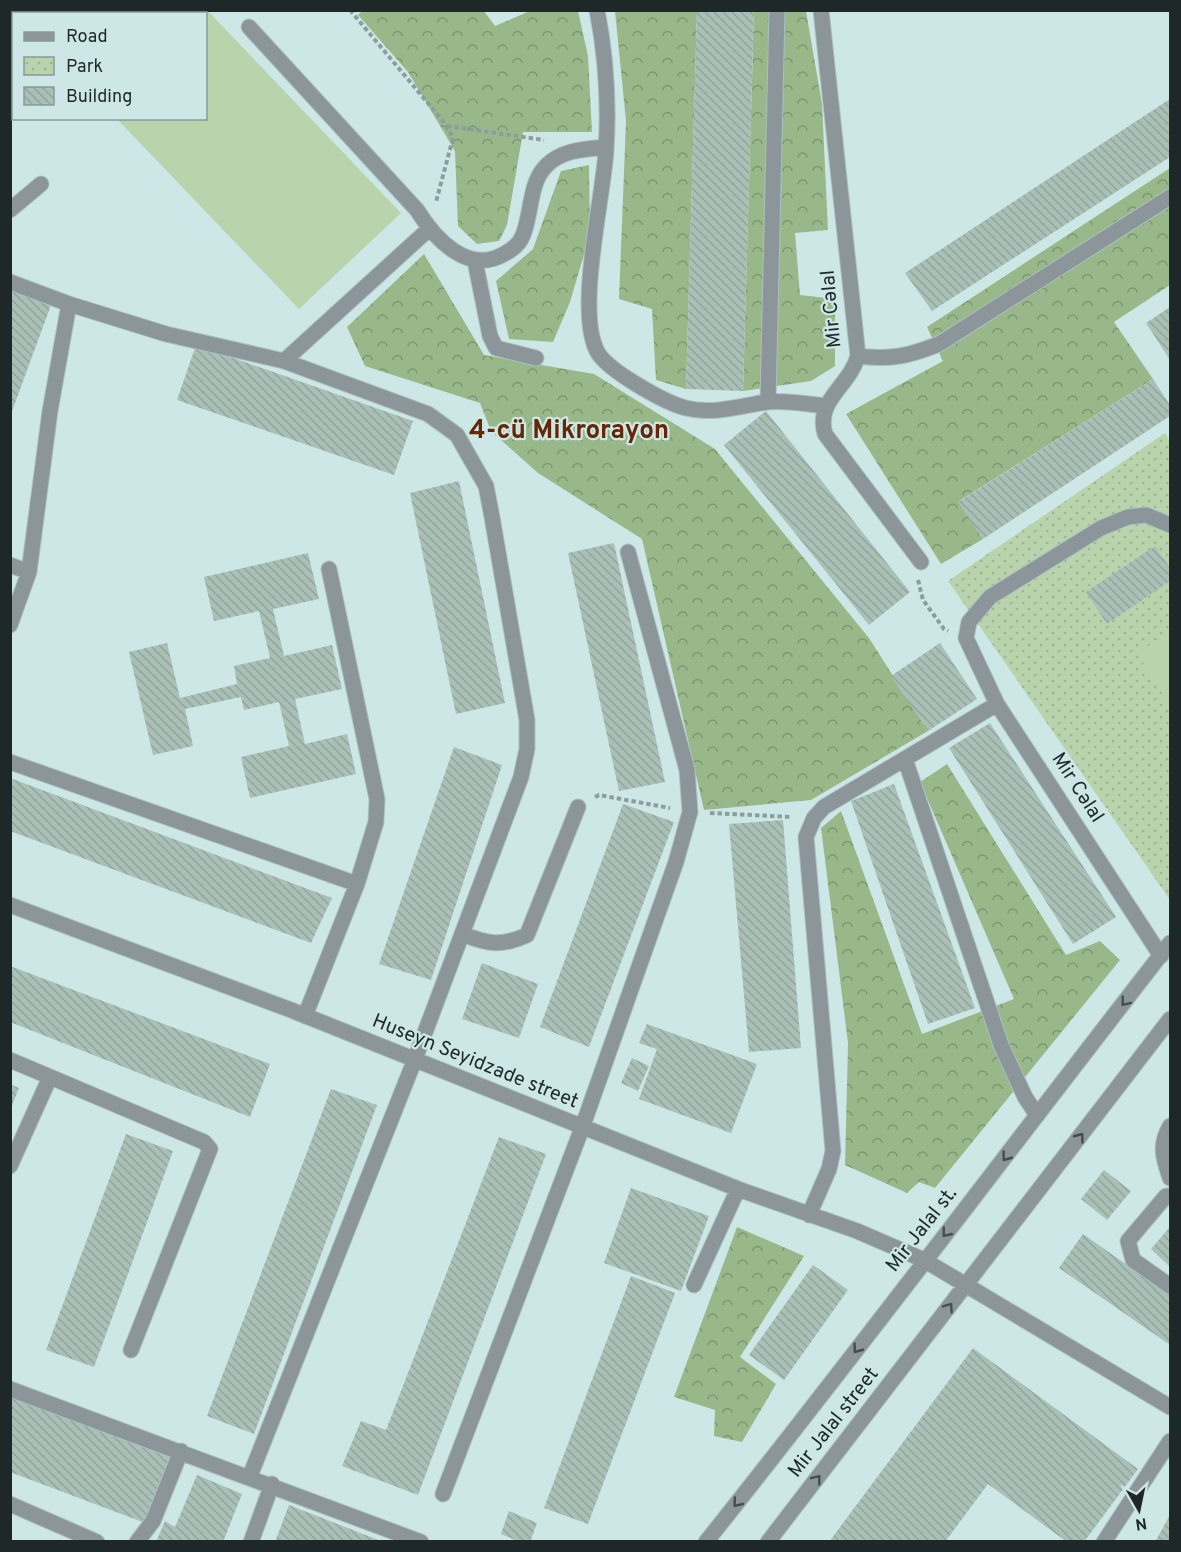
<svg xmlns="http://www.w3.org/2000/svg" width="1181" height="1552" viewBox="0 0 1181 1552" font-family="Overpass,sans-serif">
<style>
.forest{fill:url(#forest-crowns)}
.park{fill:url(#park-dots)}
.garden{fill:#b9d3ac}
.building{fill:url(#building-back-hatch)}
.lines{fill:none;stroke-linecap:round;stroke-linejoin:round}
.minor-casing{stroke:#aac1c1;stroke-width:17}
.path{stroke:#8a9e9e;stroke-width:4;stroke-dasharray:4.5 3;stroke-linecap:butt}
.minor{stroke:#8c9599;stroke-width:15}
.oneway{stroke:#444e50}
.labels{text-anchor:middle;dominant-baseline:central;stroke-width:4.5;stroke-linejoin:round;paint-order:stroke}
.street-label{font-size:20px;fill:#1e2828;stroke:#cde7e7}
.district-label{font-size:26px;font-weight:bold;fill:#652704;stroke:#cde7e7}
</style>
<defs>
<pattern id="forest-crowns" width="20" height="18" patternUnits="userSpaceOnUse" patternTransform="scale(1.5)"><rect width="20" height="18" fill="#99b889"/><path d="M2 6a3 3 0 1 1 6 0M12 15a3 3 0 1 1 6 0" fill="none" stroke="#7c9670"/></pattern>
<pattern id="park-dots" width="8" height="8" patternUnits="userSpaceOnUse" patternTransform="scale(1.5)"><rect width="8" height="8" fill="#b9d3ac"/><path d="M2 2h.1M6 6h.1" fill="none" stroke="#9fb594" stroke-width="1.8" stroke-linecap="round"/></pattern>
<pattern id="building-back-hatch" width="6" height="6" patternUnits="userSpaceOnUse" patternTransform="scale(1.5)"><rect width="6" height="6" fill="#aac0b6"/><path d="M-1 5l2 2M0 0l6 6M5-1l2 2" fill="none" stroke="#92a59c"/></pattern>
</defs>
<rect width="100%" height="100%" fill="#cde7e7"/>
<!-- forest -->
<path class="forest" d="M363,10L484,11L495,26L530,11H578L588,56L592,132H523L507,225L499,241L477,244L458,226L455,151L408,72L358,15Z
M615,11H697L686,389L656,380L652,309L619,299L626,121Z
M754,11H806L822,104L828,230L795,233L800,295L835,299V366L811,381L743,391Z
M589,165L590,234L570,302L553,342L509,339L496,281L533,249L561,171Z
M1170,168V285L1114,322L1153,379L959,501L983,539L941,564L846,414L943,361L927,327Z
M424,254L484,355L594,374L715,449L869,638L928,731L811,800L704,810L642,539L538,473L491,431L480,403L365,366L347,327Z
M947,764L1066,955L1100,941L1120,960L935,1188L919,1182L907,1193L845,1165L848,1043L821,828L841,811L922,1034L1014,999L920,782Z
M737,1227L804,1256L740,1357L776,1384L742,1442L714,1436L715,1410L674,1397Z"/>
<!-- park -->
<path class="park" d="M1165,433L1170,442V900L948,581Z"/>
<!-- garden -->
<path class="garden" d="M198,11H208L401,213L299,309L117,119L206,118V14L195,13Z
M1170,632V706L1137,653Z"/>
<!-- building -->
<path class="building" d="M10,10H46L49,14H14V49L10,46Z
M81,10H149L146,14H78Z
M697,10H754L743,391L686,389Z
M1170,99V157L932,311L905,273Z
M10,289L51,305L11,414H10Z
M1170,307V360L1146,323Z
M196,345L413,421L394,475L177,400Z
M1153,379L1170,405V416L983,539L958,502Z
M766,411L910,592L869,625L724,445Z
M459,481L505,703L456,714L410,493Z
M614,543L665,782L619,791L568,553Z
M1155,546L1170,568V581L1107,624L1086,592Z
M308,553L319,599L273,609L284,656L332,645L342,689L295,699L305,744L347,734L356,774L250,798L241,757L289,746L279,702L244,710L241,697L185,709L193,746L153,755L129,652L167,643L180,698L237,684L234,666L270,658L259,611L214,621L204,577Z
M940,643L977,699L928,731L891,676Z
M990,723L1116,917L1073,944L949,748Z
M454,747L502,765L431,980L379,964Z
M10,778L332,898L311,943L10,831Z
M894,784L975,1008L928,1024L851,801Z
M623,804L674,822L589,1047L540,1027Z
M783,820L801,1048L749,1052L729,824Z
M482,963L538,984L519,1038L462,1019Z
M10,966L270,1064L250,1117L10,1022Z
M647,1024L757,1064L731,1133L639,1099L657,1049L639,1043Z
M632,1058L649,1066L638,1091L621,1083Z
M10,1084L19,1088L11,1108H10Z
M331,1089L377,1105L254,1434L207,1416Z
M126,1134L173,1151L94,1367L46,1350Z
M499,1137L546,1154L418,1495L342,1466L361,1421L386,1430Z
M1104,1170L1131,1191L1107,1220L1081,1199Z
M631,1188L709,1216L681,1291L604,1263Z
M1170,1227V1267L1151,1249Z
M1083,1234L1170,1295V1345L1059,1268Z
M813,1265L848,1290L784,1380L749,1355Z
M631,1276L675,1293L588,1524L544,1508Z
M973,1348L1138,1469L1084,1542H1067L988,1484L945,1542H829Z
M10,1393L175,1455L148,1524L10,1472Z
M197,1475L242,1494L223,1542H156L165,1521L175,1527Z
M289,1505L381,1541V1542H275Z
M509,1511L537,1523L530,1542H520L501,1534Z
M1170,1515V1542H1155Z"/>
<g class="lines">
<defs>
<path id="minor" d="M597,10C606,56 609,105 606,151C603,199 575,314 598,353C609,371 665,403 686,408C713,415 740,406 767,402C786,400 806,404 826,406
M821,10L858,356C849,387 815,400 825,434L921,562
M249,27L417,210C435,239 468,275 504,254C512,250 520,243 523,235C532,213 529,183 546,166C561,150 585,149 606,147
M10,210L41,184
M475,261L490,336L496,348L536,358
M10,282L69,304L166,334L284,361L428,414L457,435L486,486L492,517L527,720V749L521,777L415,1059L250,1476
M858,356C891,360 909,356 939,344L1170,197
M284,361L429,229
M768,402L777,10
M10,565L29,572
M329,569L377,799L376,822L357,884
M10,625L29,572L50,411L69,304
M905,759L1001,1045L1025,1097L1037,1115
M10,762L357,884L305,1016
M10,905L291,1010L738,1189L857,1231L924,1260L1170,1407
M462,934C488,944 501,947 527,935L578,807
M1161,956L997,704L966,638L969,622L990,597L1101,528L1128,517L1146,515L1170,525
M10,1060L204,1142L210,1149L131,1350
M1170,1126C1159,1145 1163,1158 1170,1178
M10,1166L50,1077
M1170,1196H1166L1128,1241L1133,1260L1170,1286
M809,1215L829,1169L833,1151L806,837L814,818L824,807L997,704
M694,1285L738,1189
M10,1389L421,1542
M443,1494L582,1128L676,862L690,812L687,770L628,552
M10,1504L97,1542
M137,1542L153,1521L181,1451
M251,1542L272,1484
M706,1542C864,1344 1015,1142 1170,943
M768,1542L1170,1019
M1104,1542L1170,1441"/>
</defs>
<!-- minor casing -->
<use href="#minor" class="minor-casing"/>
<!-- path -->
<path class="path" d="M350,10L447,126L453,138L436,202
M447,126L544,140
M918,580L923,600L944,629L948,631
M595,797L599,795L670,808
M710,813L792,817"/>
<!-- minor -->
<use href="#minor" class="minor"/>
</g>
<!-- one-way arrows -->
<defs><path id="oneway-chevron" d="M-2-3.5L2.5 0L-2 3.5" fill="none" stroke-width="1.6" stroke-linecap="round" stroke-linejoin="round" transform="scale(1.5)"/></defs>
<g class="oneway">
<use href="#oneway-chevron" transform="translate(1125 1002) rotate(128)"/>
<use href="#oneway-chevron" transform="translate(1080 1137) rotate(-53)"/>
<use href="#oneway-chevron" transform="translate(1006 1157) rotate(127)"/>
<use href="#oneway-chevron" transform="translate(946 1233) rotate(129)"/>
<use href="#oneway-chevron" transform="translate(949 1307) rotate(-55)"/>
<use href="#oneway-chevron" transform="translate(857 1349) rotate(127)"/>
<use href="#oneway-chevron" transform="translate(817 1479) rotate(-52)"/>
<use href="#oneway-chevron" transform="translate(737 1503) rotate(129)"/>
</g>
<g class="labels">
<!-- street labels -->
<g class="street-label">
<text transform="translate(832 309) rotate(-95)">Mir Cəlal</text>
<text transform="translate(1077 788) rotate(57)">Mir Cəlal</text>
<text transform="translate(475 1062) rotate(22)">Huseyn Seyidzade street</text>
<text transform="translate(922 1230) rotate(-52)">Mir Jalal st.</text>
<text transform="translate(834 1423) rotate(-52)">Mir Jalal street</text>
</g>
<!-- district labels -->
<g class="district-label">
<text x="569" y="431">4-cü Mikrorayon</text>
</g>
</g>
<!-- border -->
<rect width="1181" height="1552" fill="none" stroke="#1e2828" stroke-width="24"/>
<!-- legend -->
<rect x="12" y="12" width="195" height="108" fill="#cde7e7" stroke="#879b9b" stroke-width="1.5"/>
<rect x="24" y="32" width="30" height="9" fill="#8c9599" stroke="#879b9b" stroke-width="1.5"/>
<text x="66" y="42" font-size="18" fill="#1e2828">Road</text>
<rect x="24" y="57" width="30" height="18" fill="url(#park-dots)" stroke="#879b9b" stroke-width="1.5"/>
<text x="66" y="72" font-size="18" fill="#1e2828">Park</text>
<rect x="24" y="87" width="30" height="18" fill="url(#building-back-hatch)" stroke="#879b9b" stroke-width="1.5"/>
<text x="66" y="102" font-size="18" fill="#1e2828">Building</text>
<!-- north arrow -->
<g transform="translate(1139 1510) rotate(171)" stroke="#cde7e7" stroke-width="4.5" paint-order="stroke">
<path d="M0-4.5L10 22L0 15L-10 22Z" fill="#1e2828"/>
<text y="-9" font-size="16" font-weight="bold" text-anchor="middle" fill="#1e2828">N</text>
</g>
</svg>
